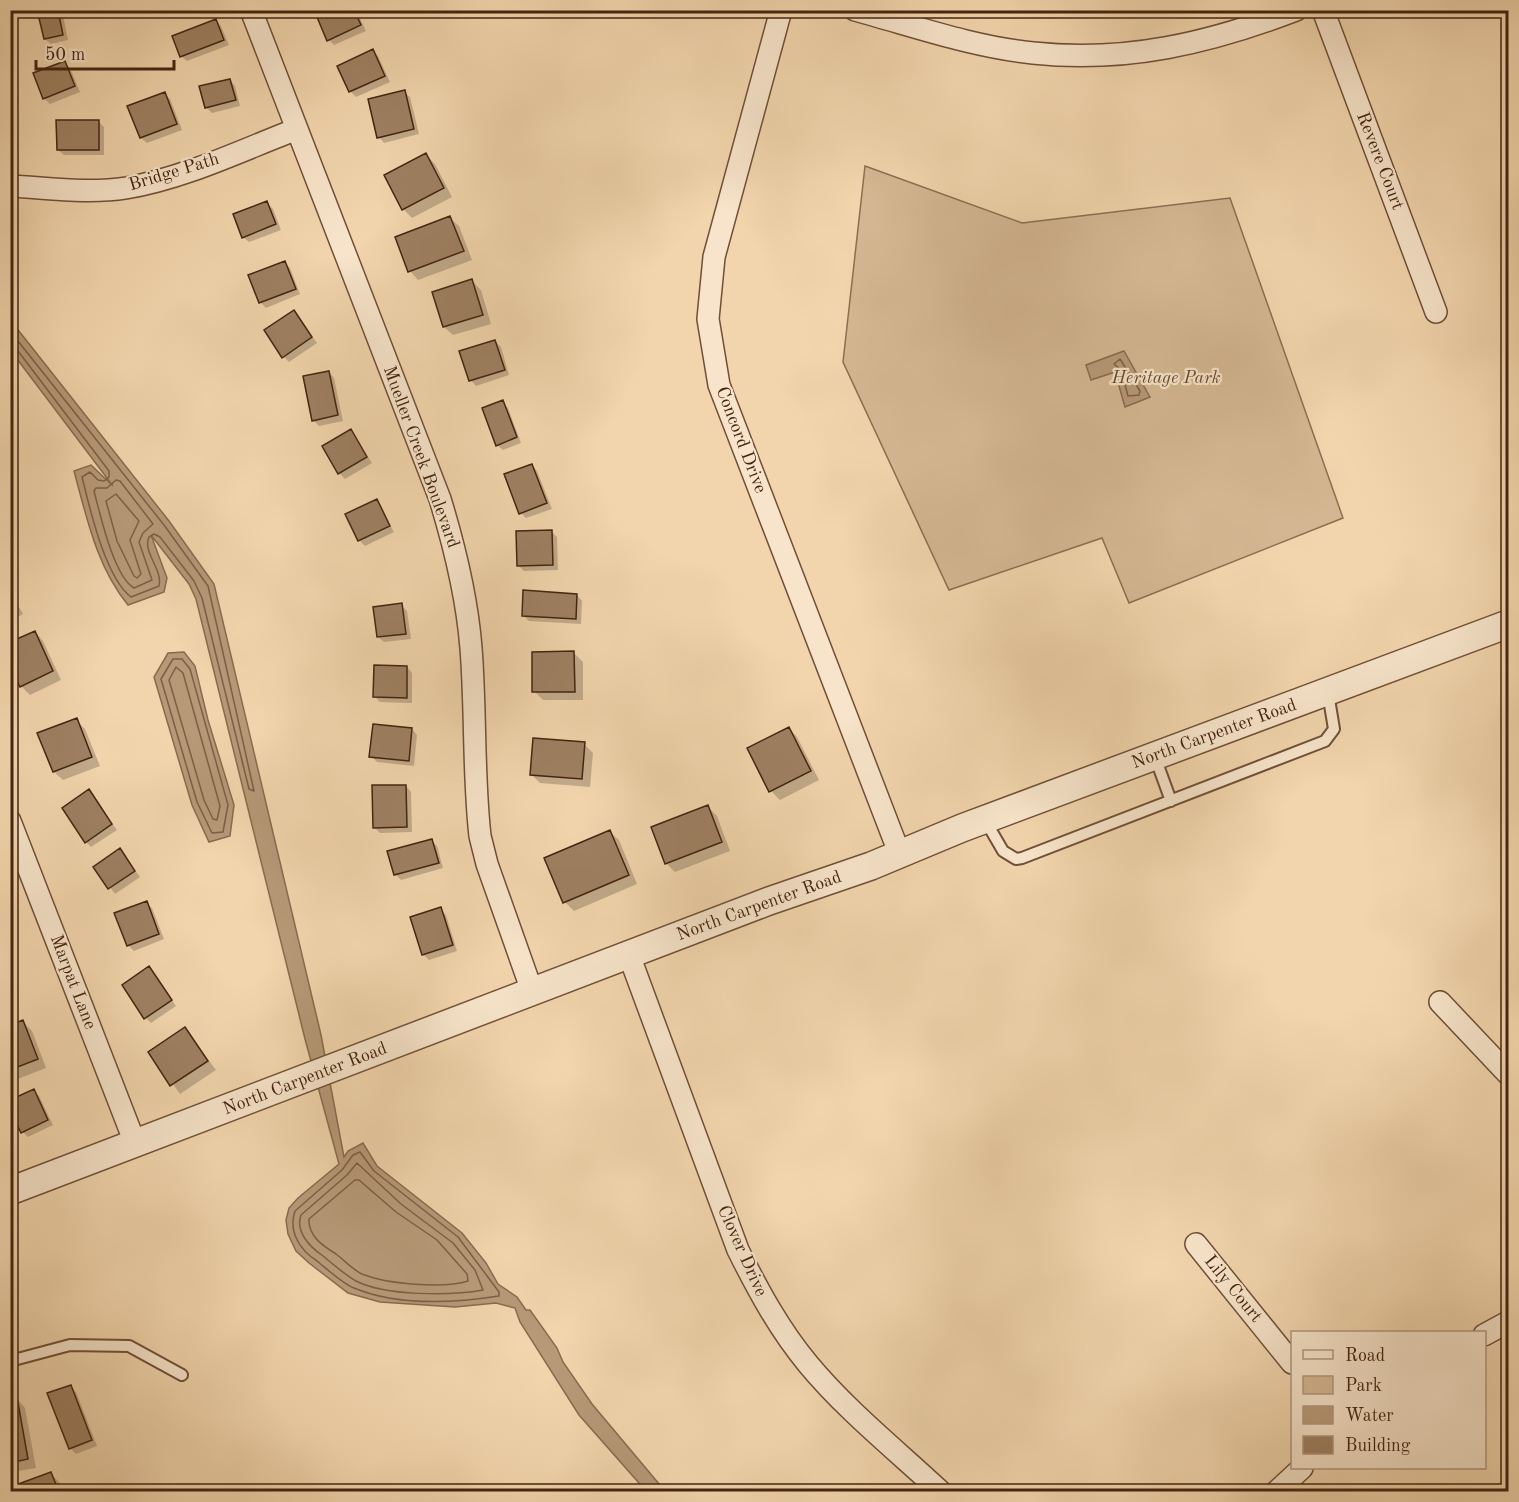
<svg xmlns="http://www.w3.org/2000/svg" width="1519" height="1502" viewBox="0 0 1519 1502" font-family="'Old Standard TT',serif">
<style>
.green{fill:#d4b792;stroke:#8c6e51;stroke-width:1.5}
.water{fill:#b79978;stroke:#896a4e;stroke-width:1.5}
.shadow{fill:#0003}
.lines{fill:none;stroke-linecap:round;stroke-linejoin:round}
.shore{stroke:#7e5e44;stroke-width:1.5}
.building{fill:#9e8062;stroke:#442410;stroke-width:1.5}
.service-casing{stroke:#705037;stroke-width:14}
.minor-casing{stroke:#705037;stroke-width:24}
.tertiary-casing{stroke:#705037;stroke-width:30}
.service{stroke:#f7e4ca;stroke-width:10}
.minor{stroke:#f7e4ca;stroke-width:21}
.tertiary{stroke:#f7e4ca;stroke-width:27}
.labels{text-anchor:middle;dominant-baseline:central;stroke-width:4.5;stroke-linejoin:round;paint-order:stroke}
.street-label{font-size:18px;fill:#442410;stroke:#f7e4ca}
.park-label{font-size:18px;font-style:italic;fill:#684930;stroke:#f7e4ca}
</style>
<rect width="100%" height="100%" fill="#f2d5ad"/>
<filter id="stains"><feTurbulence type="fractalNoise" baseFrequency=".00333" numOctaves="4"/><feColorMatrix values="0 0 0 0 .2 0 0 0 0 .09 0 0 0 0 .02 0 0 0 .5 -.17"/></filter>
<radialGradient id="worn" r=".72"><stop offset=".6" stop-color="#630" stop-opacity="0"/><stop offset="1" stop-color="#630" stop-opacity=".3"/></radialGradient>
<!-- green -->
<path class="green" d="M865,166L1022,223L1230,198L1343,518L1129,603L1102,538L949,590L843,362Z"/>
<!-- water -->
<path class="water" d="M11,321L169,521L214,584L321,1035L344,1157L348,1151L363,1143L377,1166L462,1233L486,1263L498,1284L517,1297L526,1310H530L557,1348L563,1362L592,1404L665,1491H646L579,1415L520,1322L515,1308L496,1303L455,1307L380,1302L348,1293L309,1263L296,1251L288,1234L286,1220L289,1208L298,1198L339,1164L305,1039L196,599L189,584L151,535L167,578L164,592L128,605C97,567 87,519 74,471L91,465L113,486L11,351Z
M1124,351L1150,397L1125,407L1115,372L1091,380L1086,365Z
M184,652L195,666L208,720L234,805L230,836L209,842L192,805L154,677L168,653Z"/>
<!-- shadow -->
<path class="shadow" d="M39,10H62L68,40L51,44L45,39Z
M315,10H356L366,31L334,45L329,40Z
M216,21L221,26L229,45L187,61L181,56Z
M373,51L378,56L390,82L356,97L351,92L339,66Z
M65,63L70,68L80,92L50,104L44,98Z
M230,80L235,86L240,106L212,113L206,107Z
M404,92L410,97L419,134L384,143L379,137Z
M164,94L170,99L182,130L147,143L141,138L129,107Z
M98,121L104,127V155H64L58,150Z
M426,155L435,164L452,197L412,218L403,209Z
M267,203L273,209L281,230L249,242L243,237Z
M450,218L459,226L472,260L418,280L410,271Z
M285,263L290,268L300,294L266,308L260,302Z
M472,281L481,290L491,324L453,335L444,327Z
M294,312L317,343L289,362L284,357Z
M495,341L501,347L509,375L476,386L471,380Z
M329,372L334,378L343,421L319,426L313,420Z
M502,402L508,408L521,443L503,450L497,445Z
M351,431L372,463L345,479L339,473Z
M532,465L537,471L552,509L526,518L521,513Z
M376,501L394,532L365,546L359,540Z
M552,532L557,537L558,570L524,571L518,565Z
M10,592L23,614L10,621Z
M577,595L582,601L581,624L529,621L524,616Z
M401,605L407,611L411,639L384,642L378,637Z
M35,632L43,641L61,680L30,695L21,686Z
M574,653L583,662V700H543L534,691Z
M407,667L412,673V703L380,702L375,697Z
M76,720L85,729L100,766L63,780L54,772Z
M789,728L797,737L819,780L780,800L771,791L749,749Z
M412,729L417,735L414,766L377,762L371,756Z
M584,744L593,753L590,787L540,783L532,775Z
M406,786L411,792L412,832L380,833L374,827Z
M89,791L117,830L91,847L86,842Z
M708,807L717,816L730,851L675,872L666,863Z
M610,832L619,840L637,884L574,911L565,902L546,859Z
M432,841L437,846L443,868L401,880L395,874Z
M120,850L140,877L115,894L95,867Z
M146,903L152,908L164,939L134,951L128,945Z
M440,909L446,915L457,951L429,960L423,954Z
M149,968L176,1006L151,1023L146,1018Z
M10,981L18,1000L10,1003Z
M23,1022L32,1031L46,1068L10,1082V1027Z
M185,1028L216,1070L180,1094L150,1052Z
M33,1091L39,1096L53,1125L28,1137L23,1132Z
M70,1386L76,1392L97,1446L76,1454L70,1448Z
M17,1399L25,1408L36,1468L13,1472L10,1469V1400Z
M51,1474L59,1482L63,1492H10Z"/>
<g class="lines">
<!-- shore -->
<path class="shore" d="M10,331L164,525L208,586L254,791L249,789L202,598L194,581L160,537L154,534L149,537C142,552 163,569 159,586L131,597C105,577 90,509 82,477L90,472L98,480L104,481L109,477V471L18,351L10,348
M1120,359L1140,391L1139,395L1128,396L1121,370L1114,364Z
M116,480L120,481L153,524L143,533L139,542L152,580L134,588C114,577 100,514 94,491L96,488H107Z
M116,494L139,521L130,540L141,574L137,578L134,576L117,541L106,501Z
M173,659H182L190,669L228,805L223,832L212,833L197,802L161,679Z
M176,667L183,673L220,806L217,820L213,819L204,800L169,680Z
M360,1152L374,1171L458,1237L499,1292V1296C454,1303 397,1306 354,1288C343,1284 327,1269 317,1261C300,1250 288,1232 295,1211L342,1170L353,1155Z
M357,1163L401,1204L453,1243L475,1270L483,1290C451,1296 385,1296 356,1281C345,1275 333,1264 323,1256C310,1247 295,1232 301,1215L347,1175Z
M355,1180H359L396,1212L437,1240L467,1274L468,1281C444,1289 386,1284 362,1274C353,1270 344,1260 336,1254C323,1246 308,1236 309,1219Z"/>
</g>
<!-- building -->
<path class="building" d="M37,10H58L63,35L44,39Z
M314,10H354L361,25L327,41Z
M216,19L224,40L180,57L172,36Z
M373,49L385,76L349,92L337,66Z
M65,61L75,86L43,99L33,73Z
M230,79L236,100L205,108L199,86Z
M405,90L414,129L377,138L368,99Z
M165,92L177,124L140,138L127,106Z
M56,120H99V150H57Z
M426,153L444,188L402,210L384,175Z
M267,201L276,224L242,238L233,214Z
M450,216L464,251L408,272L395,237Z
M285,261L296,289L259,303L248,275Z
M472,279L483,315L443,327L432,292Z
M294,310L312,337L282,358L264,330Z
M495,340L505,370L469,381L459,351Z
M329,371L338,415L312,421L303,376Z
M503,400L517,437L496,446L482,408Z
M351,429L367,457L338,474L322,446Z
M532,464L547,503L519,514L504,474Z
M377,499L390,526L358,541L345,514Z
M552,530L553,565L517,566L516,531Z
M523,590L577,594L576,619L522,616Z
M402,603L406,634L377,637L373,607Z
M35,631L53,671L20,687L10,667V642Z
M574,651L575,692H532V652Z
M374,665L407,666V698L373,697Z
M77,718L92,757L53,772L37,733Z
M373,724L412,728L409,761L369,757Z
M789,727L811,771L769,792L747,748Z
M533,738L585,742L582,779L530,775Z
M372,785H406L407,827L373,828Z
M89,789L112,824L85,843L62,808Z
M708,805L722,842L665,864L651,827Z
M610,830L629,875L563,903L544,858Z
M432,839L439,863L394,875L387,851Z
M120,848L135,871L108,889L93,867Z
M147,901L159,934L127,946L114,913Z
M441,907L453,945L422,955L410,917Z
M149,966L172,1000L144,1019L122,985Z
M23,1020L38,1059L10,1070V1025Z
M185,1027L208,1061L170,1086L148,1052Z
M34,1089L48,1120L21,1133L10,1110V1100Z
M71,1385L92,1440L69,1449L47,1393Z
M17,1397L28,1459L10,1463V1398Z
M51,1472L59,1492H10V1487Z"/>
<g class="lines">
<defs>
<path id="service" d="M1155,757L1171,801
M985,820L1003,851L1016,859L1022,858L1325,741L1334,729L1328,693
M10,1361L70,1345L129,1346L182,1375"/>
<path id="minor" d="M251,10L440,499C455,548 467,597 471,648C476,711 473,774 480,836L487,864L532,991
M781,10L714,257L708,319L719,385L900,855
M855,10C914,26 973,47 1033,53C1126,63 1210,43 1296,10
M1323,10L1436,312
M10,186C49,188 88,194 126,188C185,178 242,150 297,129
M10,821L135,1143
M629,955L738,1250C758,1290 779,1329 808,1364C847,1411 896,1450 941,1492
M1440,1002L1508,1074
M1196,1244L1292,1363
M1484,1335L1508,1322
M1276,1492L1302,1468"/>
<path id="tertiary" d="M10,1191L769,901L871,866L962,828L1508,624"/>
</defs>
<!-- service casing -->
<use href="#service" class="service-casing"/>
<!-- minor casing -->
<use href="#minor" class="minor-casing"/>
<!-- tertiary casing -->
<use href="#tertiary" class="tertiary-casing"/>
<!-- service -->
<use href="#service" class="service"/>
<!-- minor -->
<use href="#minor" class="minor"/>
<!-- tertiary -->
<use href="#tertiary" class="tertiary"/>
</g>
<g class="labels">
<!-- street labels -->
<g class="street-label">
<text transform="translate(1380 161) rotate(69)">Revere Court</text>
<text transform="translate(174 172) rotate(-17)">Bridge Path</text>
<text transform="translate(741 440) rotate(69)">Concord Drive</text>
<text transform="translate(421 457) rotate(70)">Mueller Creek Boulevard</text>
<text transform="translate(1214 734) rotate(-20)">North Carpenter Road</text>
<text transform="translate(759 906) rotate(-20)">North Carpenter Road</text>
<text transform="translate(73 982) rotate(69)">Marpat Lane</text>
<text transform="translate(305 1079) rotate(-21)">North Carpenter Road</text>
<text transform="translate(742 1251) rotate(66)">Clover Drive</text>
<text transform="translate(1233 1289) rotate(51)">Lily Court</text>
</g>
<!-- park labels -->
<g class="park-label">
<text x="1166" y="378">Heritage Park</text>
</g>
</g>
<!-- margin -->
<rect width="1519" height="1502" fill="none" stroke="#f2d5ad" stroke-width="36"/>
<rect x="12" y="12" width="1495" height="1478" fill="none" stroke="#442410" stroke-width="3"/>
<rect x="18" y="18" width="1483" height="1466" fill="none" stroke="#442410" stroke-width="1.5"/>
<!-- legend -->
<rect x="1291" y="1331" width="195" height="138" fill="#f7e4ca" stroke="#af9780" stroke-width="1.5"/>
<rect x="1303" y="1350" width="30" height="9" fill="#f7e4ca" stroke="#af9780" stroke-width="1.5"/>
<text x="1345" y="1361" font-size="18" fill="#442410">Road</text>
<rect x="1303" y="1376" width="30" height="18" fill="#d4b792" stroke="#af9780" stroke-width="1.5"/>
<text x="1345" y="1391" font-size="18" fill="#442410">Park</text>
<rect x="1303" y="1406" width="30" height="18" fill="#b79978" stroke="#af9780" stroke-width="1.5"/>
<text x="1345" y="1421" font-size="18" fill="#442410">Water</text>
<rect x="1303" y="1436" width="30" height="18" fill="#9e8062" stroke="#af9780" stroke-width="1.5"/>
<text x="1345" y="1451" font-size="18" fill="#442410">Building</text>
<!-- scale -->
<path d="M36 60v9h138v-9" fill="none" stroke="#442410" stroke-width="3"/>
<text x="45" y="60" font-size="18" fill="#442410" stroke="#f7e4ca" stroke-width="4.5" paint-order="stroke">50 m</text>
<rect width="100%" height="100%" filter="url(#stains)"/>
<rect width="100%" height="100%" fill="url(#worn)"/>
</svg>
